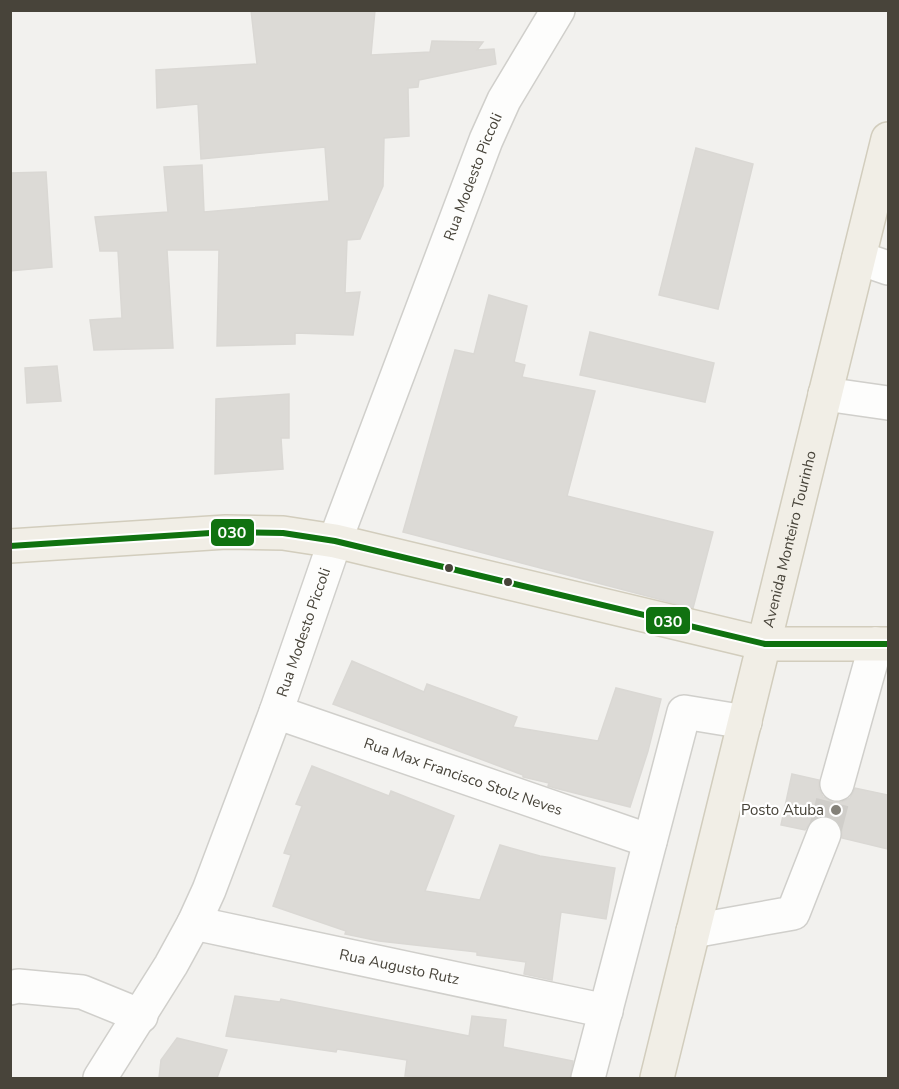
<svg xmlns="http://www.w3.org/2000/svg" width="899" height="1089" viewBox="0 0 899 1089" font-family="'Nunito Sans',sans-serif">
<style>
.building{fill:#dcdad6;stroke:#dad8d4;stroke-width:1.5}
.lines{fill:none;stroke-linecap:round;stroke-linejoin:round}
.minor-tunnel{stroke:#d0ceca;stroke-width:33;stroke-dasharray:33 16;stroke-linecap:butt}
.minor-casing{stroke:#d0cfcb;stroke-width:36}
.major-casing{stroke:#d2cdbd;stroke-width:36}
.minor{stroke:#fdfdfc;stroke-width:33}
.major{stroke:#f1eee6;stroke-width:33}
.bus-1-casing{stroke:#fff;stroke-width:10}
.bus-1{stroke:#107210;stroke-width:6}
.bus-dot{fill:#48443a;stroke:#fff;stroke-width:2}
.poi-dot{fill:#848179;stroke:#fff;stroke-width:2}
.labels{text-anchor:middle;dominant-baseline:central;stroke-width:4.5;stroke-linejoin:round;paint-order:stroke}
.street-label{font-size:15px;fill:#48443a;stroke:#fff}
.poi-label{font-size:15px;fill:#48443a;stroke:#fff;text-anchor:end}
.line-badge{stroke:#fff;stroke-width:2}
.badge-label{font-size:16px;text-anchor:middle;font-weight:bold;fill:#fff}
</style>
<rect width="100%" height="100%" fill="#f2f1ee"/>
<!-- building -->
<path class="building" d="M251,10H375L371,55L430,52L432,41L483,42L477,50L494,49L496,64L419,80L418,87L408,88L409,136L384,138L383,186L360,239L347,240L345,293L360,292L353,335L295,333V344L217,346L219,250H167L173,348L94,350L90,320L122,318L118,251H100L95,217L168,212L164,167L202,165L204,212L329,201L325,147L201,159L198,104L157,108L156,70L257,64Z
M696,148L753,164L718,309L659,295Z
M46,172L52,267L10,271V173Z
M489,295L527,306L514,362L525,365L522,377L595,391L567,496L713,532L693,608L403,532L455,350L474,354Z
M590,332L714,363L705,402L580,375Z
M57,366L61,401L27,403L25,368Z
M289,394V438H281L283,469L215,474L216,399Z
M352,661L424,692L427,684L517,717L513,727L598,741L616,688L661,699L648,751L630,807L555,788L548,786L549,783L523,777V775L333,704Z
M312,766L389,796L391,791L454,816L425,891L480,900L500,845L540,856L615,868L606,919L561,912L552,980L524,974L526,962L477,955V952L379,941L345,934L346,931L273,906L291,855L284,853L302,806L296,804Z
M792,774L819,780V789L823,797L833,802H842L850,798L855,788L888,795V849L842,838V831L839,823L830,816L822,815L813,819L805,830L781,825Z
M235,996L280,1002L281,999L469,1036L472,1016L506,1020L503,1047L573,1061L570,1078H474L405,1076L407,1060L337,1049L336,1052L226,1036Z
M177,1038L227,1050L217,1078H159L161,1060Z"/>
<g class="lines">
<!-- minor-tunnel -->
<path class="minor-tunnel" d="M824,834L837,784"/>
<defs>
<g id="minor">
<path d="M859,258L888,268"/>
<path d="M825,394L888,403"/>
<path id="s1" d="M276,712L650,841"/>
<path d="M837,784L876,644"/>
<path id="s2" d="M194,923L606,1011"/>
<path d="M693,931L793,913L824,834"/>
<path d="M10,988L18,986L82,992L141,1016"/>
<path id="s3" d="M100,1078L171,965L194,923L209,890L276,712L335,541L486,140L504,100L558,10"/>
<path d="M588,1078L684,712L745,722"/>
</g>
<g id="major">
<path d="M10,546L226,532L283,533L335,541L765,644H888"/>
<path id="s4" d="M657,1078L888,139"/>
</g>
</defs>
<!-- minor casing -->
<use href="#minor" class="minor-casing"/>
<!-- major casing -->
<use href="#major" class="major-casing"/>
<!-- minor -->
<use href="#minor" class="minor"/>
<!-- major -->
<use href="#major" class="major"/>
<defs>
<path id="bus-1" d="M10,546L226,532L283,533L335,541L765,644H888"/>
</defs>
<!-- bus-1 casing -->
<use href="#bus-1" class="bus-1-casing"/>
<!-- bus-1 -->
<use href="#bus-1" class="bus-1"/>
</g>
<!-- markers -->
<g class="bus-dot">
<circle cx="449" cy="568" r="5"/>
<circle cx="508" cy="582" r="5"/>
</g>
<circle class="poi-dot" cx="836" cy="810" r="6"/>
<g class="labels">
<!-- street labels -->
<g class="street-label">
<text stroke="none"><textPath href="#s3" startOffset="978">Rua Modesto Piccoli</textPath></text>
<text stroke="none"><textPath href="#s4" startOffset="555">Avenida Monteiro Tourinho</textPath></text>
<text stroke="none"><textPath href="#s3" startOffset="492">Rua Modesto Piccoli</textPath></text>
<text stroke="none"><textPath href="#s1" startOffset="198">Rua Max Francisco Stolz Neves</textPath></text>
<text stroke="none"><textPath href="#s2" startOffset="210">Rua Augusto Rutz</textPath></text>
</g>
<!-- poi labels -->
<g class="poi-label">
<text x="824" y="810">Posto Atuba</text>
</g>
</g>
<g class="line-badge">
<rect x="210" y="518" width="45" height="29" rx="6" fill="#107210"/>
<rect x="645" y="606" width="46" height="29" rx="6" fill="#107210"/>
</g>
<g class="badge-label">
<text x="232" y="538">030</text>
<text x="668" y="627">030</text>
</g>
<!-- border -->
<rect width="899" height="1089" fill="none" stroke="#48443a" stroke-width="24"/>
</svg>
